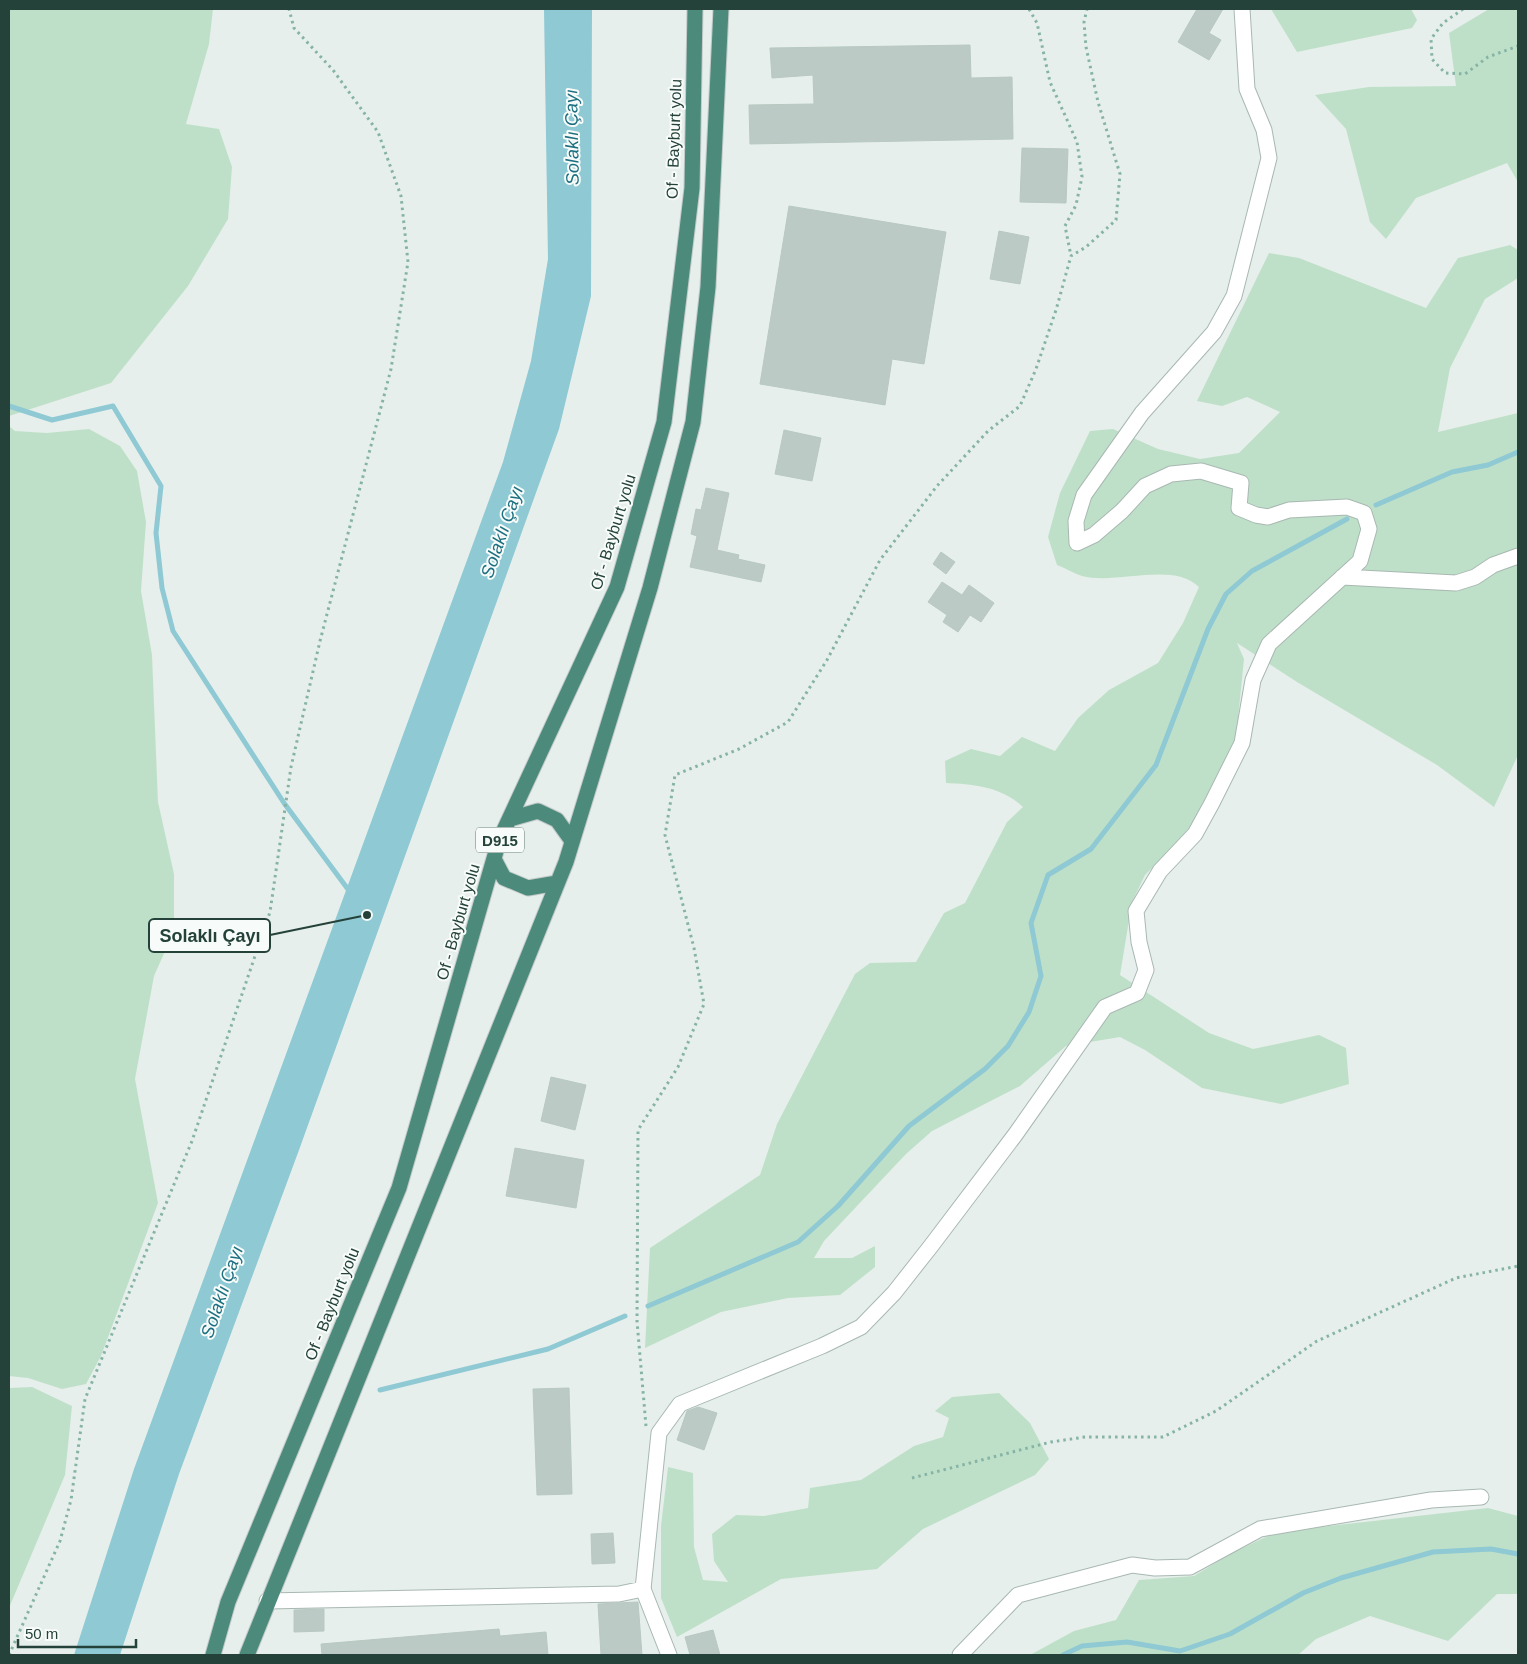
<svg xmlns="http://www.w3.org/2000/svg" width="1527" height="1664" viewBox="0 0 1527 1664" font-family="Arial,sans-serif">
<style>
.green{fill:#bfe0c8}
.water{fill:#8ec9d4}
.lines{fill:none;stroke-linecap:round;stroke-linejoin:round}
.stream{stroke:#8ec9d4;stroke-width:5}
.building{fill:#bbcac4;stroke:#b8c9c2}
.minor-casing{stroke:#a8b8b2;stroke-width:17}
.tertiary-casing{stroke:#a8b8b2;stroke-width:17}
.trunk-casing{stroke:#c2cac8;stroke-width:17}
.path{stroke:#86b3a5;stroke-width:3;stroke-dasharray:2.5 4;stroke-linecap:butt}
.minor{stroke:#fff;stroke-width:15}
.tertiary{stroke:#fff;stroke-width:15}
.trunk{stroke:#4c8a7c;stroke-width:15}
.labels{text-anchor:middle;dominant-baseline:central;stroke-width:4;stroke-linejoin:round;paint-order:stroke}
.shield{fill:#f7fbf9;stroke:#637a73;stroke-width:1}
.shield-label{font-size:15px;font-weight:bold;fill:#24423a}
.street-label{font-size:16px;fill:#24423a;stroke:#f7fbf9}
.water-label{font-size:18px;font-style:italic;fill:#1c6f80;stroke:#f7fbf9}
.leader{fill:none;stroke:#24423a;stroke-width:2}
.callout-dot{fill:#24423a;stroke:#f7fbf9;stroke-width:2}
.callout{fill:#f7fbf9;stroke:#24423a;stroke-width:2}
.callout-label{font-size:18px;text-anchor:middle;font-weight:bold;fill:#24423a}
</style>
<rect width="100%" height="100%" fill="#e6efeb"/>
<!-- green -->
<path class="green" d="M9,9H213L209,44L186,124L219,129L232,167L228,219L188,286L111,383L9,416Z
M1271,9H1411L1417,20L1412,28L1297,52Z
M1489,9H1518V182L1507,163L1416,198L1386,239L1370,222L1346,129L1315,95L1369,87L1456,86L1449,33Z
M1510,245L1518,250V278L1485,299L1450,368L1438,432L1518,413V755L1494,807L1437,765L1297,682L1237,643L1244,659L1236,738L1205,803L1185,835L1145,875L1132,902L1120,975L1209,1033L1253,1049L1319,1035L1346,1048L1349,1084L1281,1104L1202,1088L1145,1050L1120,1037L1066,1046L1020,1086L932,1131L906,1154L824,1241L814,1258H852L875,1246V1267L840,1295L788,1298L721,1312L645,1348L650,1248L760,1175L777,1124L855,974L870,963L916,962L944,913L965,903L1007,822L1023,807C1002,787 974,784 946,783L945,761L971,749L1000,756L1022,737L1055,751L1078,718L1109,690L1158,663L1183,623L1199,587C1173,561 1116,585 1082,576C1073,573 1065,568 1057,565L1048,537L1060,493L1090,431L1113,429L1158,449L1200,459L1239,453L1280,412L1247,397L1222,406L1197,401L1269,253L1299,258L1426,308L1458,258Z
M9,426L15,431L47,433L89,429L120,446L137,471L146,522L141,591L152,655L158,802L174,874V931L154,976L135,1079L158,1203L101,1356L86,1384L62,1389L28,1378L9,1376Z
M32,1387L72,1406L65,1475L9,1608V1388Z
M999,1393L1030,1423L1049,1459L1035,1475L923,1529L877,1569L781,1579L677,1637L661,1598V1526L668,1467L693,1473L694,1547L703,1580L728,1582L714,1561L712,1534L736,1515L764,1516L808,1508L810,1488L861,1480L914,1446L943,1437L949,1418L935,1411L952,1397Z
M1488,1508L1518,1516V1594H1497L1448,1641L1370,1616L1316,1639L1298,1655H1030L1074,1631L1116,1620L1139,1580L1194,1576L1230,1554L1276,1532Z"/>
<!-- water -->
<path class="water" d="M544,9H592L591,296L559,429L299,1150L179,1474L120,1655H74L134,1469L503,462L531,361L548,259Z"/>
<g class="lines">
<!-- stream -->
<path class="stream" d="M9,406L52,420L113,406L161,486L156,533L162,588L173,631L284,803L350,892
M1376,505L1452,472L1488,465L1518,452
M648,1306L798,1242L838,1206L909,1126L985,1069L1008,1046L1029,1012L1041,976L1031,923L1048,875L1091,849L1156,765L1208,629L1226,594L1252,571L1347,519
M380,1390L548,1349L625,1316
M1063,1655L1082,1646L1127,1642L1180,1651L1230,1634L1303,1593L1341,1578L1433,1552L1491,1549L1518,1554"/>
</g>
<!-- building -->
<path class="building" d="M1197,9H1223L1209,33L1221,40L1209,60L1178,42Z
M970,45L971,78L1012,77L1013,139L750,144L749,105L814,104L813,75L772,78L770,48Z
M1022,148L1068,149L1066,203L1020,202Z
M789,206L946,232L924,364L892,359L885,405L760,384Z
M999,231L1029,237L1020,284L990,279Z
M784,430L821,438L812,481L775,474Z
M706,488L729,493L717,550L739,555L738,559L765,565L761,582L690,567L697,536L691,534L696,509L701,510Z
M941,552L955,562L946,574L933,564Z
M942,582L962,595L969,585L994,603L981,622L970,615L958,632L943,622L947,615L928,602Z
M551,1077L586,1085L575,1130L541,1121Z
M515,1148L584,1160L576,1208L506,1196Z
M569,1388L572,1494L537,1495L533,1389Z
M698,1407L717,1413L704,1450L677,1440L687,1411Z
M613,1533L615,1563L592,1564L591,1534Z
M638,1602L642,1655H601L598,1604Z
M324,1609V1631L294,1632V1610Z
M499,1629L500,1636L546,1632L548,1655H322L321,1644Z
M713,1630L720,1655H690L685,1637Z"/>
<g class="lines">
<defs>
<path id="minor" d="M1342,577L1456,583L1475,577L1493,565L1518,556
M267,1601L619,1594L643,1589L659,1433L680,1404L822,1346L861,1327L894,1293L931,1246L1015,1135L1105,1007L1137,993L1146,970L1139,942L1136,911L1160,871L1195,834L1212,803L1242,743L1253,680L1269,644L1360,561L1369,529L1364,513L1347,507L1289,510L1268,517L1256,515L1239,508L1241,483L1201,471L1171,474L1145,486L1122,511L1094,535L1077,543L1076,521L1084,495L1142,413L1214,332L1234,296L1269,158L1264,130L1247,89L1242,9
M960,1655L1018,1595L1132,1565L1155,1568L1190,1567L1260,1529L1431,1500L1481,1497"/>
<path id="tertiary" d="M643,1589L669,1655"/>
<path id="trunk" d="M510,819L538,811L557,820L572,841
M494,859L504,878L528,888L557,883
M213,1655L228,1602L399,1188L499,841L617,587L664,422L692,188L695,9
M247,1655L566,862L650,588L693,422L708,287L721,9"/>
</defs>
<!-- minor casing -->
<use href="#minor" class="minor-casing"/>
<!-- tertiary casing -->
<use href="#tertiary" class="tertiary-casing"/>
<!-- trunk casing -->
<use href="#trunk" class="trunk-casing"/>
<!-- path -->
<path class="path" d="M1029,9L1037,23L1050,82L1077,142L1082,177L1076,205L1065,226L1071,256
M1463,9L1443,23L1431,39L1432,59L1445,73L1465,74L1488,57L1518,46
M646,1426L637,1321L638,1130L678,1067L704,1004L694,948L665,835L675,775L739,749L788,722L827,660L880,560L937,486L988,431L1020,406L1036,369L1056,310L1071,256L1086,247L1116,220L1120,174L1098,102L1086,47L1084,22L1087,9
M912,1478L1051,1442L1085,1437H1163L1216,1411L1317,1341L1456,1278L1518,1266
M9,1655L60,1541L71,1500L85,1399L192,1141L270,912L291,767L320,641L391,369L408,262L401,196L378,132L333,70L294,28L289,9"/>
<!-- minor -->
<use href="#minor" class="minor"/>
<!-- tertiary -->
<use href="#tertiary" class="tertiary"/>
<!-- trunk -->
<use href="#trunk" class="trunk"/>
</g>
<g class="labels">
<!-- shield labels -->
<rect class="shield" x="476" y="827.5" width="48" height="25" rx="4"/>
<g class="shield-label">
<text x="500" y="840">D915</text>
</g>
<!-- street labels -->
<g class="street-label">
<text transform="translate(674 139) rotate(-88)">Of - Bayburt yolu</text>
<text transform="translate(613 532) rotate(-73)">Of - Bayburt yolu</text>
<text transform="translate(458 922) rotate(-74)">Of - Bayburt yolu</text>
<text transform="translate(332 1304) rotate(-68)">Of - Bayburt yolu</text>
</g>
<!-- water labels -->
<g class="water-label">
<text transform="translate(572 137) rotate(-91)">Solaklı Çayı</text>
<text transform="translate(502 532) rotate(-71)">Solaklı Çayı</text>
<text transform="translate(222 1292) rotate(-71)">Solaklı Çayı</text>
</g>
</g>
<!-- callouts -->
<path class="leader" d="M367 915L270 935"/>
<circle class="callout-dot" cx="367" cy="915" r="5"/>
<rect class="callout" x="149" y="919" width="121" height="33" rx="5"/>
<g class="callout-label">
<text x="210" y="942">Solaklı Çayı</text>
</g>
<!-- border -->
<rect width="1527" height="1664" fill="none" stroke="#24423a" stroke-width="20"/>
<!-- scale -->
<path d="M18 1639v8h118v-8" fill="none" stroke="#24423a" stroke-width="2.5"/>
<text x="25" y="1639" font-size="15" fill="#24423a" stroke="#f7fbf9" stroke-width="4" paint-order="stroke">50 m</text>
</svg>
